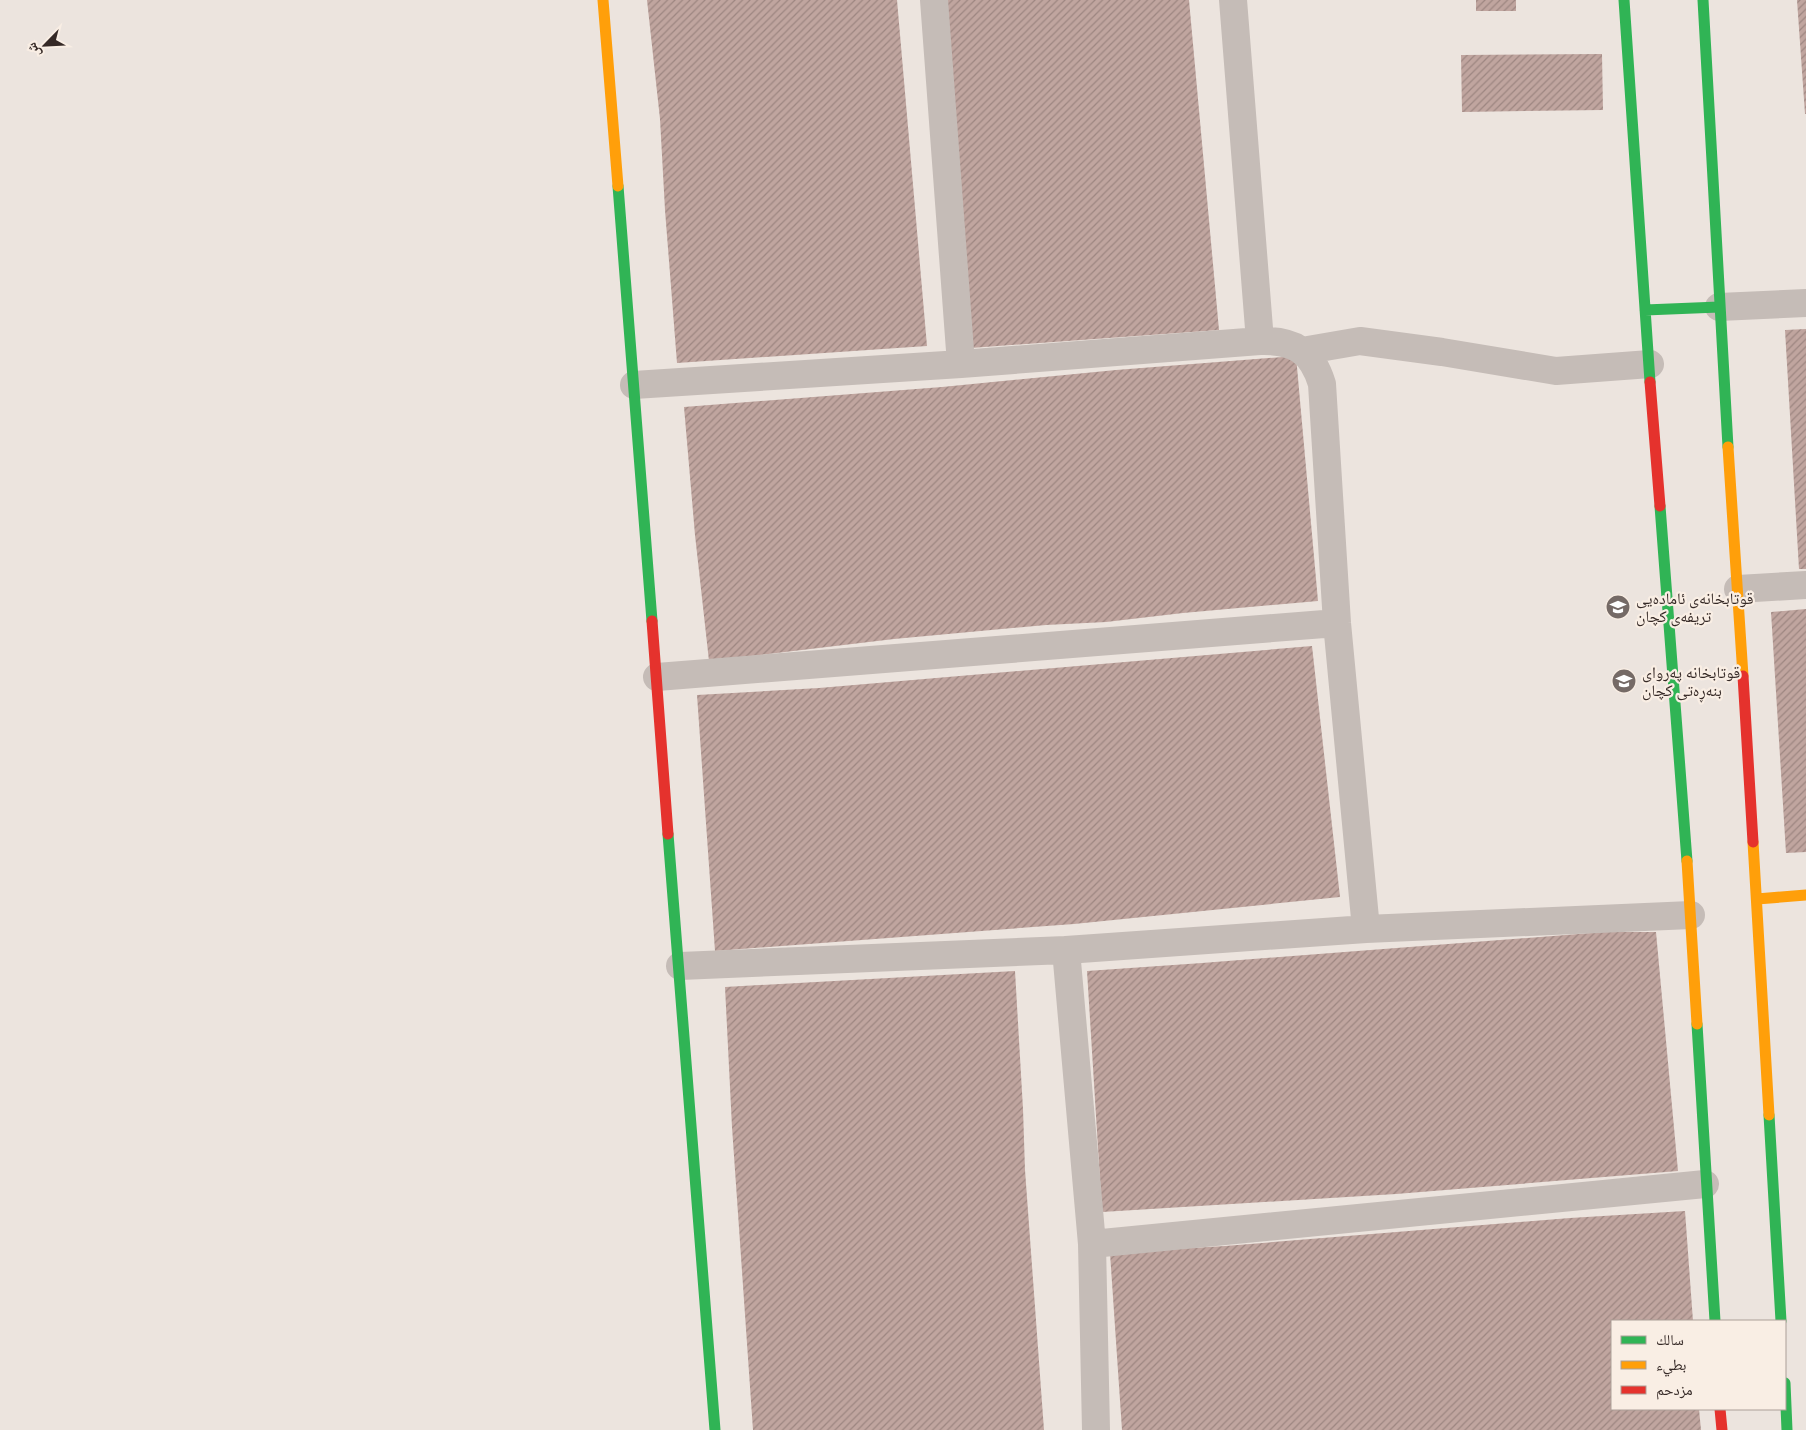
<svg xmlns="http://www.w3.org/2000/svg" width="1806" height="1430" viewBox="0 0 1806 1430" font-family="'Roboto Condensed','Noto Naskh Arabic',sans-serif">
<style>
.building{fill:url(#building-hatch)}
.lines{fill:none;stroke-linecap:round;stroke-linejoin:round}
.street{stroke:#c5bcb7;stroke-width:28}
.fast{stroke:#30b455;stroke-width:11}
.slow{stroke:#ff9f0a;stroke-width:11}
.jam{stroke:#e5322d;stroke-width:11}
.labels{text-anchor:middle;dominant-baseline:central;stroke-width:4.5;stroke-linejoin:round;paint-order:stroke}
.poi-label{font-size:16px;fill:#352926;stroke:#f9eee4;text-anchor:start}
</style>
<defs>
<pattern id="building-hatch" width="6" height="6" patternUnits="userSpaceOnUse" patternTransform="scale(1.25)"><rect width="6" height="6" fill="#c0a59f"/><path d="M-1 1l2-2M0 6l6-6M5 7l2-2" fill="none" stroke="#9d8681"/></pattern>
</defs>
<rect width="100%" height="100%" fill="#ece4de"/>
<!-- building -->
<path class="building" d="M647,0H897L927,346L677,363L665,210L660,119Z
M941,0H1189L1219,330L971,348Z
M1476,0H1516V11H1476Z
M1797,0H1806V114H1805Z
M1602,54L1603,110L1462,112L1461,55Z
M1806,329V569H1799L1785,330Z
M1296,356L1318,601L1183,613L1106,622L1046,625L894,639L709,661L695,535L684,407L942,387L1116,370Z
M1806,609V852L1786,853L1771,612Z
M1312,646L1340,897L1074,924L715,951L697,695L819,688Z
M1604,932H1656L1678,1171L1396,1194L1102,1212L1087,971L1202,963Z
M1015,971L1023,1109L1025,1170L1044,1430H753L732,1127L725,987Z
M1685,1211L1693,1321H1612V1409H1699L1701,1430H1122L1110,1253L1225,1246L1570,1218Z"/>
<g class="lines">
<!-- street -->
<path class="street" d="M934,0L961,364
M1233,0L1260,341
M1719,307L1806,303
M1302,351L1360,341L1442,352L1556,371L1650,364
M634,385L961,364L1260,341C1294,340 1312,351 1322,384L1337,623L1366,929
M1738,589L1806,585
M657,677L1337,623
M1066,950L1092,1244L1096,1430
M680,966L1066,950L1366,929L1691,915
M1092,1244L1705,1184"/>
<!-- fast -->
<path class="fast" d="M1624,0L1650,382
M1703,0L1728,447
M618,186L652,621
M1645,310L1719,307
M1660,506L1687,861
M668,834L715,1430
M1697,1024L1715,1321
M1769,1115L1781,1321
M1785,1383L1787,1430"/>
<!-- slow -->
<path class="slow" d="M603,0L618,186
M1728,447L1743,676
M1753,842L1769,1115
M1687,861L1697,1024
M1757,899L1806,895"/>
<!-- jam -->
<path class="jam" d="M1650,382L1660,506
M652,621L668,834
M1743,676L1753,842
M1720,1409L1722,1430"/>
</g>
<!-- icons -->
<defs>
<symbol id="school-disc" viewBox="-11 -11 22 22"><circle r="9.5" fill="#756a66" stroke="#f9eee4"/><path d="M0-5L7-2L0 1L-7-2ZM-4 1L0 2.5L4 1V4Q0 6-4 4Z" fill="#fff"/></symbol>
</defs>
<g fill-rule="evenodd">
<use href="#school-disc" x="1604" y="593" width="28" height="28"/>
<use href="#school-disc" x="1610" y="667" width="28" height="28"/>
</g>
<g class="labels">
<!-- poi labels -->
<g class="poi-label">
<text x="1636" y="598">قوتابخانەی ئامادەیی<tspan x="1636" dy="18">تریفەی کچان</tspan></text>
<text x="1642" y="672">قوتابخانە پەروای<tspan x="1642" dy="18">بنەڕەتی کچان</tspan></text>
</g>
</g>
<!-- legend -->
<rect x="1611" y="1320" width="175" height="90" fill="#f9eee4" stroke="#ab9f98"/>
<rect x="1621" y="1336" width="25" height="8" fill="#30b455" stroke="#ab9f98"/>
<text x="1656" y="1345" font-size="15" fill="#352926">سالك</text>
<rect x="1621" y="1361" width="25" height="8" fill="#ff9f0a" stroke="#ab9f98"/>
<text x="1656" y="1370" font-size="15" fill="#352926">بطيء</text>
<rect x="1621" y="1386" width="25" height="8" fill="#e5322d" stroke="#ab9f98"/>
<text x="1656" y="1395" font-size="15" fill="#352926">مزدحم</text>
<!-- north arrow -->
<g transform="translate(45 45) rotate(246)" stroke="#f9eee4" stroke-width="4" paint-order="stroke">
<path d="M0-4L9 19L0 12L-9 19Z" fill="#352926"/>
<text y="-8" font-size="14" font-weight="bold" text-anchor="middle" fill="#352926">ش</text>
</g>
</svg>
